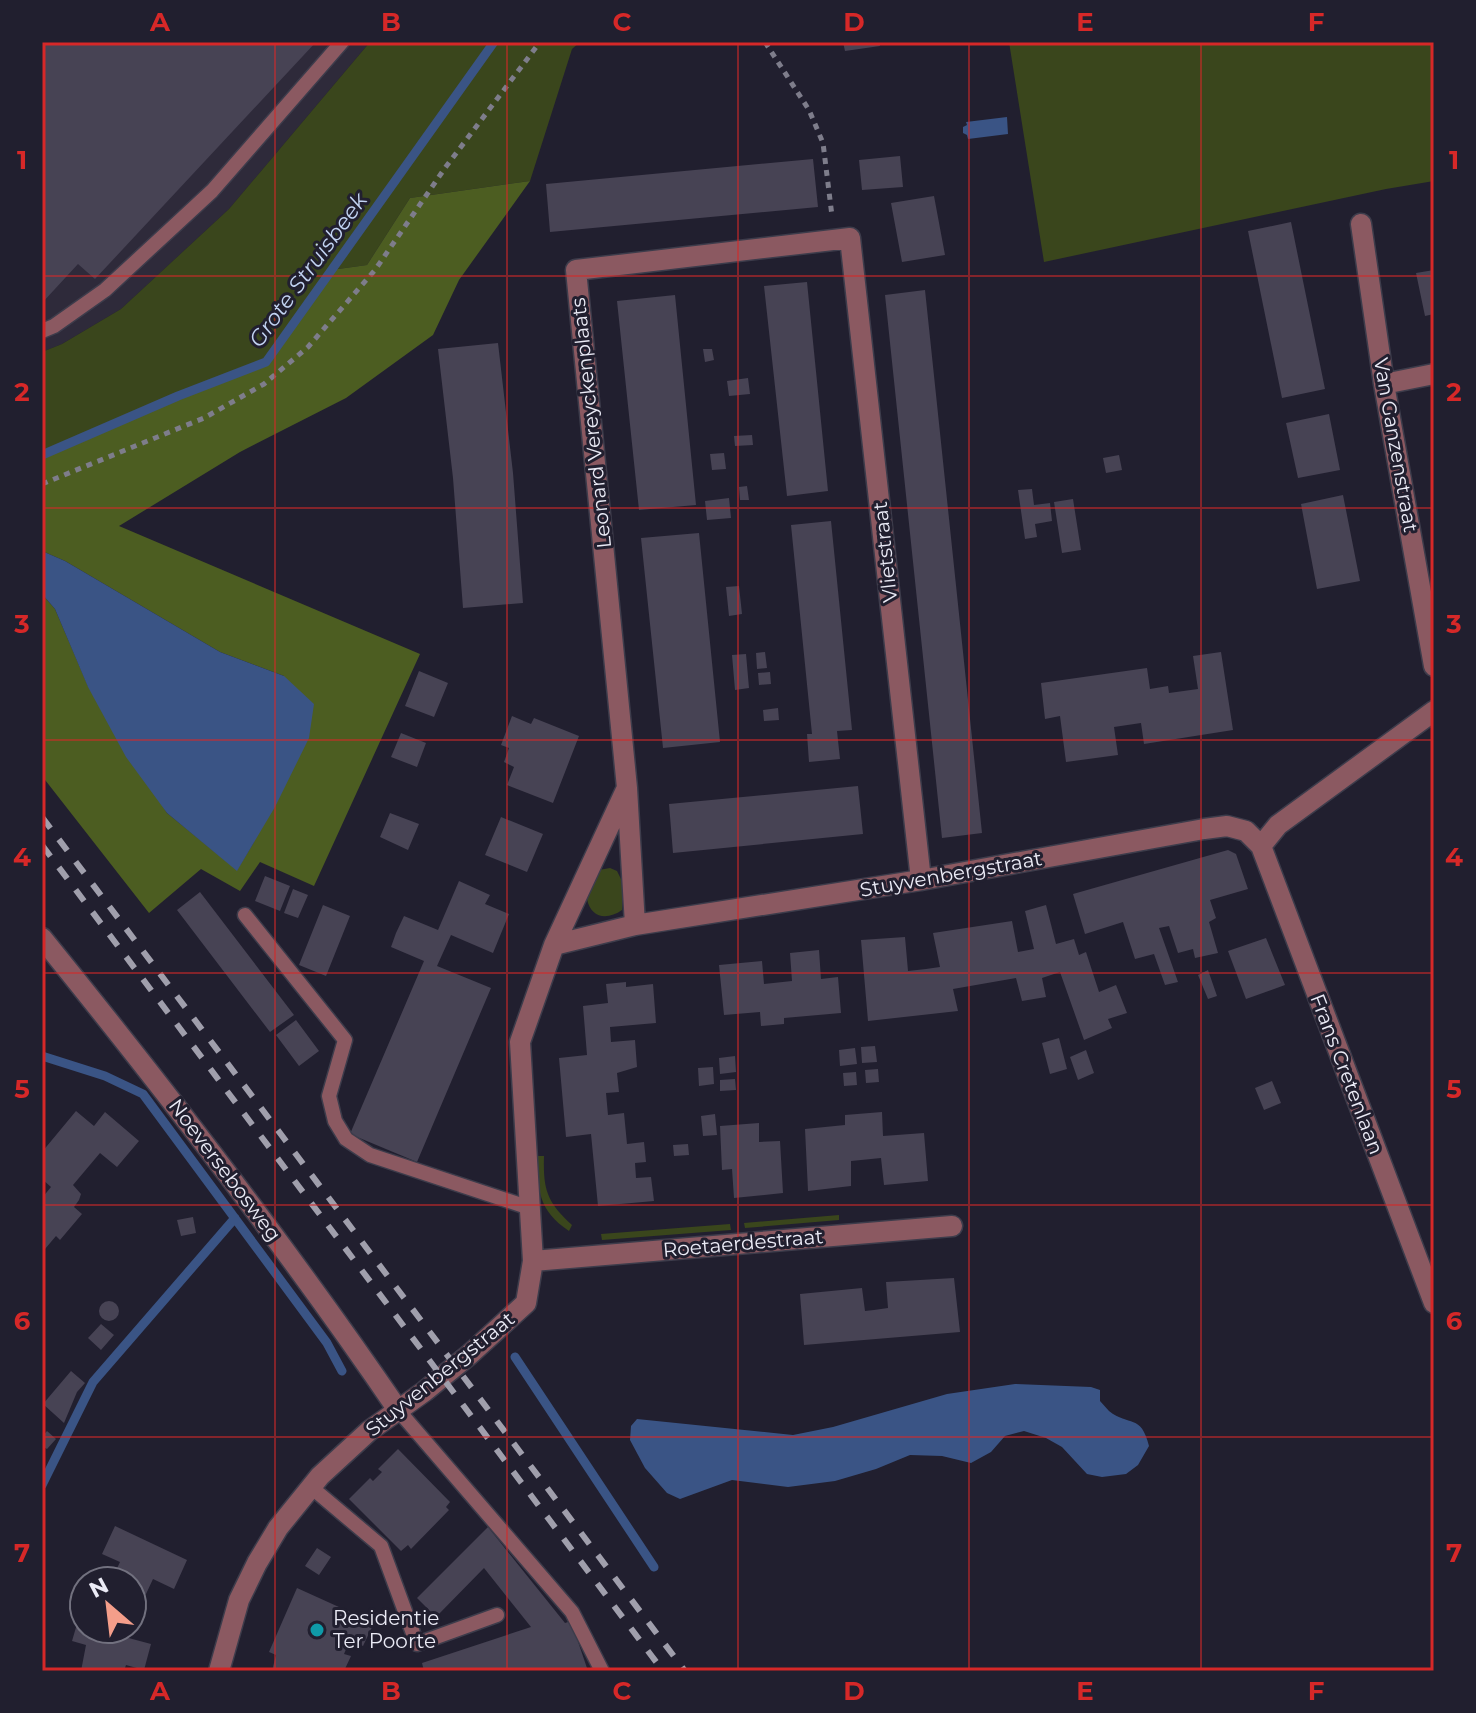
<svg xmlns="http://www.w3.org/2000/svg" width="1476" height="1713" viewBox="0 0 1476 1713" font-family="Montserrat,sans-serif">
<style>
.industrial{fill:#2e2a3a}
.green{fill:#3a461c}
.forest{fill:#4c5d21}
.water{fill:#3a5485}
.lines{fill:none;stroke-linecap:round;stroke-linejoin:round}
.stream{stroke:#3a5485;stroke-width:9}
.building{fill:#474354}
.service-casing{stroke:#3d3c4b;stroke-width:17}
.minor-casing{stroke:#3d3c4b;stroke-width:23}
.path{stroke:#7e7d8b;stroke-width:5;stroke-dasharray:6 6;stroke-linecap:butt}
.service{stroke:#8b5961;stroke-width:14}
.minor{stroke:#8b5961;stroke-width:20}
.rail{stroke:#a09fac;stroke-width:6;stroke-dasharray:14 14;stroke-linecap:butt}
.grid{fill:none;stroke:#d62828;stroke-width:2;stroke-opacity:0.55}
.culture-dot{fill:#0f9aa8;stroke:#211f2f;stroke-width:3}
.labels{text-anchor:middle;dominant-baseline:central;stroke-width:6;stroke-linejoin:round;paint-order:stroke}
.street-label{font-size:20px;fill:#ebebf6;stroke:#211f2f}
.poi-label{font-size:20px;fill:#ebebf6;stroke:#211f2f;text-anchor:start}
.water-label{font-size:22px;font-style:italic;fill:#c2d3f2;stroke:#211f2f}
.neatline{fill:none;stroke:#d62828;stroke-width:3}
.grid-label{font-size:26px;text-anchor:middle;font-weight:bold;fill:#d62828}
</style>
<rect width="100%" height="100%" fill="#211f2f"/>
<!-- industrial -->
<path class="industrial" d="M42,42H370L229,209L121,309L62,344L42,352Z"/>
<!-- green -->
<path class="green" d="M370,42H580L572,49L530,181L410,198L367,265L331,270L266,362L178,396L42,455V352L62,344L121,309L229,209Z
M1009,42H1434V181L1386,189L1044,262Z
M610,868L617,871L623,883L622,910C608,920 591,919 587,899C585,889 594,878 599,870Z
M537,1156H544C543,1190 547,1202 572,1225L569,1231C538,1210 538,1191 537,1156Z
M839,1215V1220L745,1228L744,1223Z
M730,1224L731,1230L602,1240L601,1234Z"/>
<!-- forest -->
<path class="forest" d="M530,181L459,280L433,335L346,398L240,452L119,526L420,654L314,886L260,862L240,891L201,869L149,913L42,776V594L55,609L88,686L167,813L237,870L254,842L284,676L220,652L65,561L42,551V455L178,396L266,362L331,270L367,265L410,198Z"/>
<!-- water -->
<path class="water" d="M1007,117L1008,134L968,139L967,135L963,133V127L967,125L966,122Z
M42,551L65,561L220,652L284,676L314,704L309,738L275,807L237,871L167,813L126,757L88,687L55,609L42,594Z
M1015,1384L1091,1387L1100,1390V1401C1103,1404 1106,1408 1109,1411C1129,1427 1141,1413 1149,1446L1138,1465L1126,1474L1102,1477L1087,1474L1062,1447L1046,1438L1024,1431L1005,1436L991,1452L971,1463L942,1456L910,1455L876,1469L835,1481L788,1487L732,1480L680,1499L667,1493L645,1468L630,1440L631,1426L637,1419L793,1435L833,1427L947,1394Z"/>
<g class="lines">
<!-- stream -->
<path class="stream" d="M42,455L178,396L266,362L494,42
M42,1056L105,1076L143,1094L327,1343L342,1371
M515,1357L654,1567
M42,1485L93,1382L235,1218"/>
</g>
<!-- building -->
<path class="building" d="M42,42H316L95,279L78,264L42,303Z
M843,42H879L880,46L845,51Z
M900,156L903,187L862,190L859,160Z
M813,159L818,207L550,232L546,184Z
M934,196L945,255L902,262L891,203Z
M1291,222L1325,389L1282,398L1248,231Z
M1434,270V314L1425,316L1416,273Z
M807,282L828,491L787,496L764,286Z
M925,290L982,833L942,838L885,295Z
M675,295L696,505L639,510L617,301Z
M498,343L513,473L523,603L463,608L453,478L438,349Z
M703,349H712L714,360L705,362Z
M748,378L750,394L729,396L727,381Z
M1329,414L1340,470L1298,478L1286,423Z
M752,435L753,445L735,446L734,436Z
M724,453L726,469L712,470L710,454Z
M1119,455L1122,470L1106,473L1103,458Z
M747,486L749,500H740L739,487Z
M1032,489L1034,505L1050,503L1052,521L1035,524L1037,537L1025,539L1018,490Z
M1343,495L1360,581L1317,589L1301,504Z
M729,498L731,518L707,520L705,501Z
M1073,499L1081,550L1062,553L1054,502Z
M831,521L852,730L837,731L840,759L809,762L807,734H812L791,525Z
M699,533L720,742L663,748L641,538Z
M739,586L742,614L729,616L726,587Z
M765,652L767,668L757,669L756,653Z
M1221,652L1233,730L1144,744L1141,723L1114,727L1118,755L1066,762L1060,716L1045,719L1041,683L1147,668L1150,689L1168,686L1169,693L1198,689L1193,656Z
M746,654L749,688L735,690L732,655Z
M419,671L448,683L434,717L405,706Z
M770,672L771,684L759,685L758,673Z
M778,708L779,720L764,721L763,710Z
M512,716L531,724L534,718L579,736L553,803L507,785L514,767L504,762L509,748L501,745Z
M401,733L426,743L417,767L391,757Z
M858,786L863,834L673,853L669,804Z
M390,813L419,824L408,850L380,837Z
M501,817L543,834L527,872L485,855Z
M1228,850L1236,854L1248,889L1210,900L1216,918L1209,922L1218,953L1195,958L1193,949L1178,953L1169,926L1159,928L1178,982L1165,985L1154,954L1135,959L1123,922L1085,934L1073,894Z
M265,876L290,886L280,911L255,901Z
M459,881L490,895L485,904L509,914L493,953L451,935L437,966L491,988L417,1162L350,1134L424,961L391,947L396,933L404,916L438,930Z
M293,889L308,895L298,918L284,913Z
M200,892L294,1015L270,1032L177,910Z
M323,905L350,916L326,976L299,965Z
M1046,905L1056,944L1074,939L1079,955L1086,952L1099,992L1116,985L1127,1013L1108,1019L1112,1028L1084,1040L1060,972L1042,978L1046,997L1022,1001L1016,978L953,989L958,1011L868,1021L861,940L905,937L908,971L926,969L940,967L933,933L1012,921L1018,952L1034,949L1025,911Z
M1266,938L1285,985L1246,999L1228,951Z
M819,950L821,979L838,977L841,1013L784,1018V1024L761,1026L760,1012L724,1015L719,965L762,961L764,984L792,981L790,953Z
M1208,970L1217,996L1208,999L1198,975Z
M626,982V987L653,984L656,1023L610,1027L611,1042L635,1040L637,1067L617,1073L619,1092L606,1093L608,1115L624,1113L627,1144L644,1142L646,1162L635,1163L636,1178L651,1177L654,1201L598,1206L591,1134L566,1137L559,1058L587,1055L583,1006L608,1003L606,984Z
M296,1020L319,1051L299,1066L276,1035Z
M1059,1038L1067,1069L1050,1074L1042,1043Z
M875,1046L877,1062L862,1063L861,1047Z
M855,1048L857,1064L840,1066L839,1050Z
M1086,1050L1094,1073L1078,1080L1070,1057Z
M735,1056L736,1072L720,1074L719,1058Z
M713,1067L714,1084L699,1086L698,1068Z
M878,1069L879,1082L866,1083L865,1070Z
M856,1072L857,1085L844,1086L843,1073Z
M735,1079L736,1090L720,1091V1080Z
M1272,1081L1281,1103L1264,1110L1255,1088Z
M76,1111L94,1126L105,1112L139,1141L117,1167L100,1153L73,1185L81,1194L79,1200L74,1207L82,1214L60,1240L56,1236L45,1249L42,1247V1198L51,1187L42,1179V1152Z
M882,1112L883,1136L924,1133L928,1181L884,1185L881,1158L851,1161V1186L808,1191L805,1129L845,1125V1115Z
M715,1114L717,1135L703,1136L701,1116Z
M759,1123V1142L780,1141L783,1193L734,1198L732,1169L722,1170L720,1126Z
M688,1144L689,1155L674,1156L673,1145Z
M193,1217L196,1233L181,1236L177,1220Z
M954,1278L960,1332L804,1345L800,1294L862,1288L865,1311L874,1310L888,1308L886,1282Z
M99 1311a10 10 0 1 1 20 0a10 10 0 1 1-20 0Z
M101,1324L114,1335L101,1350L88,1338Z
M71,1371L85,1383L77,1392L64,1423L43,1404Z
M47,1431L56,1439L47,1449L42,1446V1437Z
M398,1449L450,1502L446,1507L449,1510L411,1549L408,1545L401,1551L349,1499L370,1478L373,1481L382,1472L378,1469Z
M115,1526L187,1560L174,1589L153,1579L146,1594L132,1589V1581H111L120,1562L102,1554Z
M488,1527L565,1623L571,1621L588,1671H424L422,1663L531,1627L484,1568L436,1617L417,1598Z
M317,1548L331,1557L319,1575L305,1566Z
M297,1588L361,1617L360,1620L373,1625L363,1646L350,1640L344,1654L351,1656L344,1671H272L276,1655L269,1652Z
M77,1624L84,1626V1629H95L151,1644L144,1670L126,1665L124,1671H81L86,1645L72,1641Z"/>
<g class="lines">
<defs>
<path id="service" d="M42,331L54,326L105,290L212,191L342,42
M245,915L345,1040L329,1096L335,1121L346,1139L370,1155L530,1208
M398,1410L572,1612L602,1671
M311,1487L381,1546L417,1644L497,1615"/>
<path id="minor" d="M1361,224L1384,384L1434,666
M1384,384L1434,374
M1261,846L1278,825L1434,711
M635,925L921,880L1204,829L1227,826L1246,831L1261,846L1434,1303
M42,938C166,1091 287,1247 398,1410
M554,945L635,925L627,788L576,270L850,238L921,880
M533,1261L952,1226
M219,1671L239,1600L257,1563L278,1528L320,1476L369,1431L425,1391L469,1355L526,1303L533,1261L520,1042L554,945L625,792"/>
</defs>
<!-- service casing -->
<use href="#service" class="service-casing"/>
<!-- minor casing -->
<use href="#minor" class="minor-casing"/>
<!-- path -->
<path class="path" d="M765,42L809,110L823,143L832,216
M42,484L204,418L264,384L308,347L375,270L445,168L540,42"/>
<!-- service -->
<use href="#service" class="service"/>
<!-- minor -->
<use href="#minor" class="minor"/>
<!-- rail -->
<path class="rail" d="M42,817L685,1671
M42,845L663,1671"/>
</g>
<!-- grid -->
<path class="grid" d="M275,42V1671M507,42V1671M738,42V1671M969,42V1671M1201,42V1671M42,276H1434M42,508H1434M42,740H1434M42,973H1434M42,1205H1434M42,1437H1434"/>
<!-- markers -->
<circle class="culture-dot" cx="317" cy="1630" r="8"/>
<g class="labels">
<!-- street labels -->
<g class="street-label">
<text transform="translate(591 423) rotate(-96)">Leonard Vereyckenplaats</text>
<text transform="translate(1396 445) rotate(80)">Van Ganzenstraat</text>
<text transform="translate(885 552) rotate(-96)">Vlietstraat</text>
<text transform="translate(951 874) rotate(-10)">Stuyvenbergstraat</text>
<text transform="translate(1347 1074) rotate(69)">Frans Cretenlaan</text>
<text transform="translate(225 1170) rotate(53)">Noeversebosweg</text>
<text transform="translate(743 1243) rotate(-5)">Roetaerdestraat</text>
<text transform="translate(440 1374) rotate(-39)">Stuyvenbergstraat</text>
</g>
<!-- poi labels -->
<g class="poi-label">
<text x="333" y="1618">Residentie<tspan x="333" dy="23">Ter Poorte</tspan></text>
</g>
<!-- water labels -->
<g class="water-label">
<text transform="translate(308 270) rotate(-54)">Grote Struisbeek</text>
</g>
</g>
<!-- border -->
<rect width="1476" height="1713" fill="none" stroke="#211f2f" stroke-width="88"/>
<!-- north arrow -->
<g transform="translate(108 1605) rotate(332)"><circle r="38" fill="#211f2f" stroke="#72717f" stroke-width="2"/>
<path d="M0-6L14 30L0 20L-14 30Z" fill="#f49e8a"/>
<text y="-12" font-size="22" font-weight="bold" text-anchor="middle" fill="#ebebf6">N</text>
</g>
<rect x="44" y="44" width="1388" height="1625" class="neatline"/>
<g class="grid-label">
<text x="160" y="31">A</text>
<text x="391" y="31">B</text>
<text x="622" y="31">C</text>
<text x="854" y="31">D</text>
<text x="1085" y="31">E</text>
<text x="1316" y="31">F</text>
<text x="22" y="169">1</text>
<text x="1454" y="169">1</text>
<text x="22" y="401">2</text>
<text x="1454" y="401">2</text>
<text x="22" y="633">3</text>
<text x="1454" y="633">3</text>
<text x="22" y="866">4</text>
<text x="1454" y="866">4</text>
<text x="22" y="1098">5</text>
<text x="1454" y="1098">5</text>
<text x="22" y="1330">6</text>
<text x="1454" y="1330">6</text>
<text x="22" y="1562">7</text>
<text x="1454" y="1562">7</text>
<text x="160" y="1700">A</text>
<text x="391" y="1700">B</text>
<text x="622" y="1700">C</text>
<text x="854" y="1700">D</text>
<text x="1085" y="1700">E</text>
<text x="1316" y="1700">F</text>
</g>
</svg>
